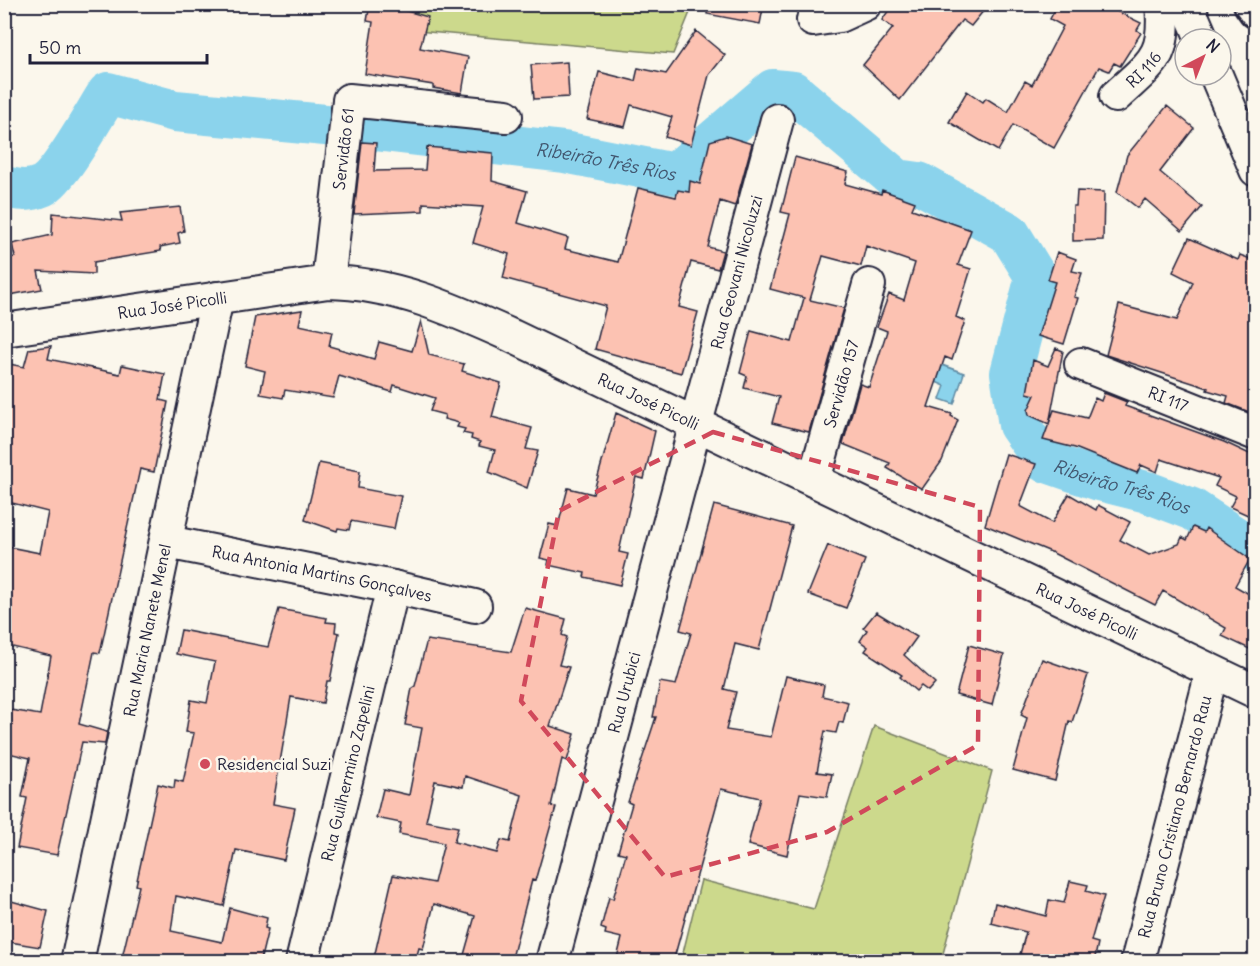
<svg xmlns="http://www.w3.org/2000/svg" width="1260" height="966" viewBox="0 0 1260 966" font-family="Delius,sans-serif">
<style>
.green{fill:#ccd98c;stroke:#777e64;stroke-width:1.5}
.water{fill:#8bd3ec;stroke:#618ca5;stroke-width:1.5}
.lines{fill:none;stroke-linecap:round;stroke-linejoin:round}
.river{stroke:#8bd3ec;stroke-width:42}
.building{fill:#fcc2b2;stroke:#22223b;stroke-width:1.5;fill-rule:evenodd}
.minor-casing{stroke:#22223b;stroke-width:36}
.highway-casing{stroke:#22223b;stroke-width:38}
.minor{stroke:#fbf7ec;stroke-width:32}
.highway{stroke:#fbf7ec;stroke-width:33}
.marked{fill:none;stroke:#d1495b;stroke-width:4.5;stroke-dasharray:12 8;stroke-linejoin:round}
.poi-dot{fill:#d1495b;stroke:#fbf7ec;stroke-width:2}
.labels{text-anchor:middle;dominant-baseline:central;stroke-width:5;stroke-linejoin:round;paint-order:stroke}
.street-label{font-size:16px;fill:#22223b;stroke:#fbf7ec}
.poi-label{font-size:16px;fill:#22223b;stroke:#fbf7ec;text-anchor:start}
.water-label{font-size:18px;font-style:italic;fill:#425770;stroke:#fbf7ec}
</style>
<rect width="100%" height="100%" fill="#fbf7ec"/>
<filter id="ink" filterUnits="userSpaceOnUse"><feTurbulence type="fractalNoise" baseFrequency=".0167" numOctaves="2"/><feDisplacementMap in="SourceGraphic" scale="12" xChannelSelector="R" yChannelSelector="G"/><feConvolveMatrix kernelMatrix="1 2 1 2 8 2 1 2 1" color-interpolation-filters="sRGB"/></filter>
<g filter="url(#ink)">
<!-- green -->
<path class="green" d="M365,5H693L673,54L384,28Z
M874,726L992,771L941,961H681L701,880L814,909Z"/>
<!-- water -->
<path class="water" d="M942,365L964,373L954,404L940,399L945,386L936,382Z"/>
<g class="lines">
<!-- river -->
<g class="river">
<path id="s1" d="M366,129L564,152L675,174L773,90L793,92L897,180L919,183L1009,233L1036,277L1011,373L1019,425L1044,461L1099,480L1147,492L1192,509L1256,551"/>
<path d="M4,187C18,190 28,192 42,186C60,177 95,113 108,93L175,111L336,126"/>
</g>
</g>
<!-- building -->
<path class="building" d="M370,4H382L428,17L420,48L468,57L462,93L433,88V85L365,74L373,22L367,21Z
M708,4H764L760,24L707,14Z
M893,4H989L971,26L962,20L900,100L863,65L893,28L882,20Z
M1058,4H1102L1141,23L1137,30L1141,33L1120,66L1114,63L1109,71L1099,67L1054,148L1013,125L998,151L949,122L967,91L983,102L986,98L1008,112L1025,81L1032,85L1063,26L1050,19Z
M696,31L725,55L709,75L691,145L665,137L672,117L631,105L625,127L587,119L599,72L635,81L638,68L666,74Z
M567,62L569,97L534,99L531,65Z
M1167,106L1194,128L1160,172L1202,207L1182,231L1145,199L1138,208L1117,192L1127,155Z
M726,136L752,144L735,206L720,201L708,247L723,251L718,269L691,262L679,307L698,312L681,373L595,349L606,306L503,278L509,254L473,243L483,207L423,203V211L354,214L362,142L376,143L374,171L425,170L427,147L493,153L492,181L527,191L518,223L568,238L565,249L618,262L638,188L676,197L678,190L689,192L690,181L700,184L710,141Z
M795,157L848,172L845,184L881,194L882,190L915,202L912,209L971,230L958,265L971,269L956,317L965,321L952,360L945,357L928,407L952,414L951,416L958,420L942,461L922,489L887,468L890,463L843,444L860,384L869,387L887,331L877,327L889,294L904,300L915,263L866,246L861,266L823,256L810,300L844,308L809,432L772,423L779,397L744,388L747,376L740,373L751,331L792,342L804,298L770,289L790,214L781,212Z
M1077,191L1104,192L1103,240L1073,241V206H1076Z
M180,207L184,231L178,233L180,243L160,247L161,251L94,262V274L38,271L42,289L4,296V259L15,257L12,244L52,235L53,213L122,221L120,213Z
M1189,238L1238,260L1240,255L1256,261V405L1252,413L1226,403L1228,396L1207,390L1208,388L1106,355L1119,305L1177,320L1193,282L1173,272Z
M1057,252L1076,259L1072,271L1082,273L1074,297L1078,298L1064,344L1038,336L1055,282L1048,280Z
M302,310L299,325L332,332L329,346L374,359L379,342L412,351L421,321L429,355L464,364L462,371L501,383L492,417L532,428L526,449L538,451L527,488L489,472L495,450L479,446L480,442L471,439L472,435L463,433L465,429L457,427L459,423L444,419L445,415L430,411L435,398L394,385L392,392L339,376L333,398L285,390L283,398L260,394L265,371L245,366L255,317Z
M51,346L48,359L120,374L122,365L165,374L160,400L168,402L154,472L140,469L100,653L94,652L79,724L107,732L105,744L82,742L57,855L17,848L27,798L22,797L30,758L4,752V709L40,715L51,656L4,645V546L40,553L48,512L4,501V363L24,367L29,349Z
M1056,348L1063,351L1049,424L1029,415L1028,410L1035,395L1027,393L1033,360L1048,366Z
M1104,393L1127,402L1125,406L1224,442L1256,457V506L1250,516L1230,507L1236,496L1215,486L1219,478L1161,459L1157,472L1141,465L1137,473L1075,448L1043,440L1054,410L1087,418L1095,398L1101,401Z
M616,413L655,431L644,479L636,477L619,552L628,554L620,585L584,577L585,573L548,565L549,560L540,558L549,524L558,526L568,488L593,494Z
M1006,454L1036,464L1020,506L1052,523L1069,494L1096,510L1098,505L1130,522L1120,540L1149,555L1179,544L1182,537L1187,540L1193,527L1204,532L1206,528L1250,559L1235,586L1256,598V652L1222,636L1226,628L1163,591L1155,605L1051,552L985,525Z
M319,463L360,471L358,488L401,496L394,529L351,521L349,530L338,528L337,531L305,520Z
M714,505L792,526L759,650L735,644L724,689L736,692L726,730L771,737L786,676L824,685L822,696L848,702L843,723L839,722L836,733L825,731L817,772L832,774L827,797L800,793L787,855L748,845L760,798L721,789L673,962H616L622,938L605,934L606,930L601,928L609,897L613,899L626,854L618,852L632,804L628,802L656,717H653L660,682L676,685L691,633L680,630Z
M828,545L865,560L846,608L808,594Z
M525,608L566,619L562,635L567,637L559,665L569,667L550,726L575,734L567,761L562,759L551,806L556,807L535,881L532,880L511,962H462L475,916L434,904L423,949L419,948L415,962H373L393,875L434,883L444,843L399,834L401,823L376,818L383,789L409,795L422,728L405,725L412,688L415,686L427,640L511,652ZM465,776L522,795L510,842L501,840L497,853L454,842L458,827L426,821L435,781L463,787Z
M279,609L327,618L326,622L336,623L335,632L339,633L330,681H327L323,703L291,697L273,804L295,808L284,860L236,850L224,906L176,896L171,931L222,942L230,908L267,918L265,928L268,929L260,962H121L139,886L136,885L158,784L174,788L175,780L183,782L194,733L186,732L191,700L207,703L215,662L176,654L181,630L268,647Z
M876,612L917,637L904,655L935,683L928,691L921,686L916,691L900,677L902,675L865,651L868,647L860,641L867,630L863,628Z
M969,645L1004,655L992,705L956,695Z
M1042,659L1088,675L1072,722L1069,721L1055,781L1013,770L1027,718L1021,715Z
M1070,881L1088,885L1086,891L1104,896L1091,941L1098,943L1094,962H1051L1020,954L1026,932L991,923L995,903L1046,916L1049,900L1064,903Z
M4,899L48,911L40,947L4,941Z"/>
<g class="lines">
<defs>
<g id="minor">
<path d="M1187,4L1202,39"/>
<path d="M813,20L839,16L865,4"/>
<path d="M1216,75L1256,170"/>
<path id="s2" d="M1116,96C1152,62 1167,58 1162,4"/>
<path id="s3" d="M328,282L349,100L506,116"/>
<path id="s4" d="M4,330L328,282C394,283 452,309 512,336L1256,692"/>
<path id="s5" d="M1081,364L1256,434"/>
<path id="s6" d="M814,480L869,285"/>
<path id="s7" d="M167,542L393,587L475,606"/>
<path id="s8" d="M77,962L217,298"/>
<path id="s9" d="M302,962L393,587"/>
<path id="s10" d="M552,962L777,120"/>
<path id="s11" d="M1137,962L1212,672"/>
</g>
<path id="highway" d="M1251,4L1256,11"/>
</defs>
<!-- minor casing -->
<use href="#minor" class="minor-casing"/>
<!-- highway casing -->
<use href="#highway" class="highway-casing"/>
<!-- minor -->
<use href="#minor" class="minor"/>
<!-- highway -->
<use href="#highway" class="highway"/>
</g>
</g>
<!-- marked area -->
<path class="marked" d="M713,432L980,507L978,745L827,832L665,877L521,701L559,511Z"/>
<!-- markers -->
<circle class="poi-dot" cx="205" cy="764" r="6"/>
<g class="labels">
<!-- street labels -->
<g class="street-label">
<text stroke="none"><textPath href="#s2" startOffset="38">RI 116</textPath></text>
<text stroke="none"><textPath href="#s3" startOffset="134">Servidão 61</textPath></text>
<text stroke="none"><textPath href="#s10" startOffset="714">Rua Geovani Nicoluzzi</textPath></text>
<text stroke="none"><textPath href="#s4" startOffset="170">Rua José Picolli</textPath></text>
<text stroke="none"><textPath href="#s6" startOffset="100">Servidão 157</textPath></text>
<text stroke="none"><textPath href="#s5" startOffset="94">RI 117</textPath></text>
<text stroke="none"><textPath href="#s4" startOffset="672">Rua José Picolli</textPath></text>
<text stroke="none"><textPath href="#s7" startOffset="158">Rua Antonia Martins Gonçalves</textPath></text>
<text stroke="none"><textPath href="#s4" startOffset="1158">Rua José Picolli</textPath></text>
<text stroke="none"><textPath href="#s8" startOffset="339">Rua Maria Nanete Menel</textPath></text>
<text stroke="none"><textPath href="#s10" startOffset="279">Rua Urubici</textPath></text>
<text stroke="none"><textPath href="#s9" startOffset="194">Rua Guilhermino Zapelini</textPath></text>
<text stroke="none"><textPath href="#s11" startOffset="150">Rua Bruno Cristiano Bernardo Rau</textPath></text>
</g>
<!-- poi labels -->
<g class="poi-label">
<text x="217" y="764">Residencial Suzi</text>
</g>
<!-- water labels -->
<g class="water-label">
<text stroke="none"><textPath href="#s1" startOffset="242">Ribeirão Três Rios</textPath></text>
<text stroke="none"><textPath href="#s1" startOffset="1052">Ribeirão Três Rios</textPath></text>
</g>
</g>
<!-- margin -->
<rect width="1260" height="966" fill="none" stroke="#fbf7ec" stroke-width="24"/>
<rect x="12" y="12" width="1236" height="942" fill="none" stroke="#22223b" stroke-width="2" filter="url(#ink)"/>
<!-- north arrow -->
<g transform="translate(1203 57) rotate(42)"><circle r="28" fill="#fbf7ec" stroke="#a4a2a5" stroke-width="1.5"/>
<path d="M0-4.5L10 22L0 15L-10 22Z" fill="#d1495b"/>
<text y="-9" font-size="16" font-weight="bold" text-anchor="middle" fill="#22223b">N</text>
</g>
<!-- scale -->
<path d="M30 54v9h177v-9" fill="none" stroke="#22223b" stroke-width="3"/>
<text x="39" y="54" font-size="18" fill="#22223b" stroke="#fbf7ec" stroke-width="4.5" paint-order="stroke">50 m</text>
</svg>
